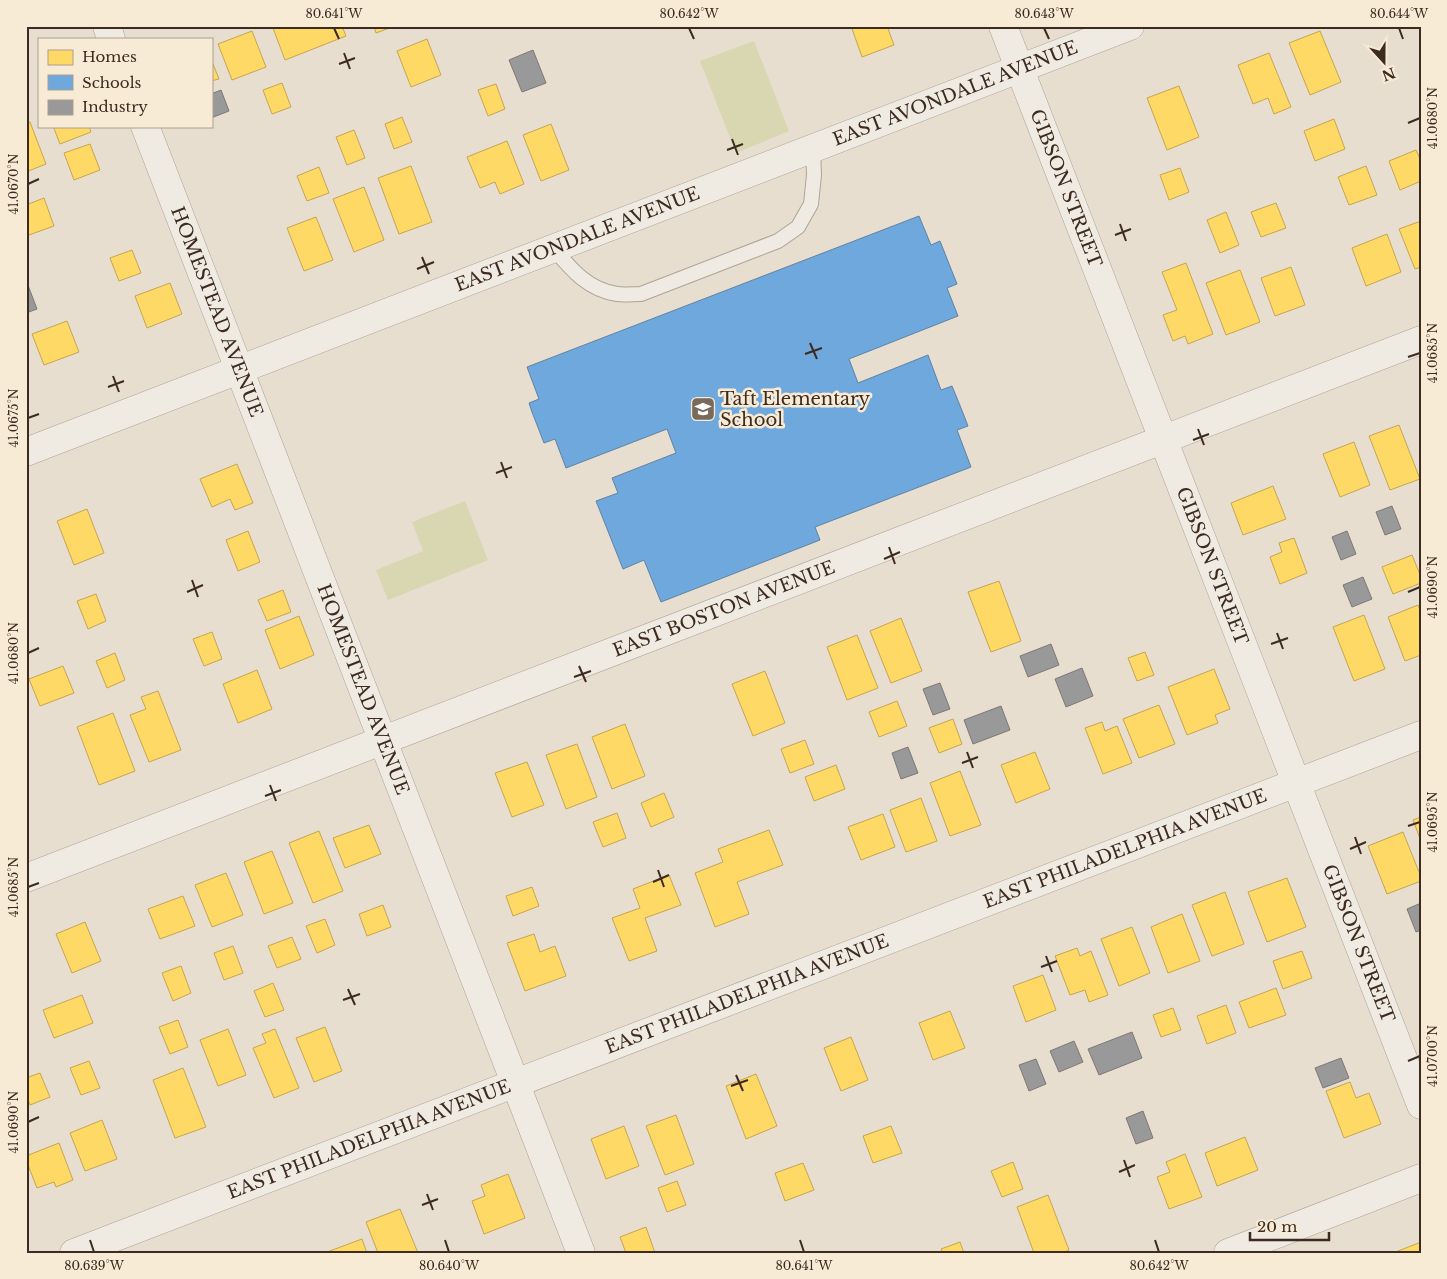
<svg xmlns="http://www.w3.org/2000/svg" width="1447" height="1279" viewBox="0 0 1447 1279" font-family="'Libre Baskerville',serif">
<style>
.green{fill:#d9d6b2}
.homes{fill:#ffd966;stroke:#c5a551}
.schools{fill:#6fa8dc;stroke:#6082a3}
.industry{fill:#999;stroke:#7d7874}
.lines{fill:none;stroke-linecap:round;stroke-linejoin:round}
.lane-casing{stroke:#aca398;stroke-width:16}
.street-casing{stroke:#aca398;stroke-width:29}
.lane{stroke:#efeae2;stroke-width:14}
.street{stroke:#efeae2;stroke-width:28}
.ticks{fill:none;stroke:#3d2b1f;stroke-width:2}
.labels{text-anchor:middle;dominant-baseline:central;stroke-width:5;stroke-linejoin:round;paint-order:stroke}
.street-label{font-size:18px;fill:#3d2b1f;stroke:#f8ebd6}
.poi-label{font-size:18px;fill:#3d2b1f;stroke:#f8ebd6;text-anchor:start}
.neatline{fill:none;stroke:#3d2b1f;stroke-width:2}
.ticks-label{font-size:12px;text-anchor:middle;fill:#3d2b1f}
</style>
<rect width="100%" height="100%" fill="#e7ded0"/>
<!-- green -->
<path class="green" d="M754,41L789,131L736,153L700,61Z
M465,501L488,560L388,600L376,570L423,551L412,522Z"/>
<!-- homes -->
<path class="homes" d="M278,26H342L346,36L285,60L273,28Z
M374,26H395L376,33Z
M851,26H887L894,45L862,57Z
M252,31L266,67L232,80L218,44Z
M1320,31L1341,82L1310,95L1289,43Z
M427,39L441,75L411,87L397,51Z
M1269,53L1291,107L1274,114L1268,98L1253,104L1238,65Z
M211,59L219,79L211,81Z
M282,83L291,107L272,114L263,90Z
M496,84L505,109L488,116L478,90Z
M1179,86L1199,137L1167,150L1147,98Z
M402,117L412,142L394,149L385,124Z
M1334,119L1345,149L1315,161L1304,131Z
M30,122L46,164L26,172V124Z
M551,124L569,170L541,181L523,135Z
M53,126H89L91,132L60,144Z
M354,130L365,158L347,165L336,137Z
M507,141L524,184L500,194L495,182L480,188L467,157Z
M90,144L100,170L74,180L64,153Z
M1416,150L1421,161V181L1400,190L1389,161Z
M411,166L432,222L399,234L378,178Z
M1366,166L1377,195L1349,205L1338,177Z
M319,167L329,193L307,201L297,176Z
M1180,168L1189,192L1169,200L1160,175Z
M364,187L384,240L354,252L333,199Z
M44,198L54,226L26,236V205Z
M1276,203L1286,228L1261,237L1251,212Z
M1226,212L1239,245L1220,253L1207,220Z
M316,217L333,260L304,271L287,228Z
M1421,221V267L1415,269L1399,229Z
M1387,234L1401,272L1366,286L1352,248Z
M132,250L141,273L119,281L110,258Z
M1186,263L1213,334L1188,344L1185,336L1173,341L1163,315L1177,310L1162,272Z
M1291,267L1305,305L1275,316L1261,278Z
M1240,270L1260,322L1226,335L1206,283Z
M170,283L182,314L147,328L135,296Z
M67,321L79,352L44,365L32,334Z
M1399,425L1420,479L1390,490L1369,436Z
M1354,442L1370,485L1340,497L1323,454Z
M237,464L253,503L235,510L230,499L212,507L200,479Z
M1273,486L1286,519L1243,535L1231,503Z
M87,509L104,553L74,565L57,521Z
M248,531L260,562L238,571L226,540Z
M1294,538L1307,573L1280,584L1270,557L1282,552L1279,543Z
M1412,555L1421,577V583L1393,594L1382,567Z
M999,581L1021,641L991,652L968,592Z
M283,590L291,612L267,621L258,600Z
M96,594L106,621L88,629L77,601Z
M1418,605L1421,613V655L1405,661L1388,617Z
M1364,615L1385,669L1354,681L1333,627Z
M299,616L314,655L280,669L265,630Z
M901,618L922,671L891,683L870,631Z
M212,632L222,659L204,666L193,639Z
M857,635L878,688L847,700L827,647Z
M1145,652L1154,675L1137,681L1128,658Z
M115,653L125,680L107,688L96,661Z
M63,666L74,693L40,706L29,679Z
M1214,669L1230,709L1215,715L1218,723L1187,735L1168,687Z
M257,670L272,709L238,723L223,684Z
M765,671L785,723L753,736L732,684Z
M158,691L181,750L149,762L130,715L146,709L141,697Z
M897,701L907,726L879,737L869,712Z
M1159,705L1175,744L1139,758L1123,719Z
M113,713L135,771L99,785L77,727Z
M953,719L962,744L939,753L929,728Z
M1102,722L1105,731L1117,726L1132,763L1103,774L1085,728Z
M625,724L645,776L612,789L592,737Z
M805,740L814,764L790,773L781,749Z
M577,744L597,797L566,809L546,755Z
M1035,752L1050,789L1016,803L1001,765Z
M527,762L544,805L512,817L495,773Z
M836,765L845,789L814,801L805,777Z
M960,771L981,825L950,836L930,783Z
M664,793L674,817L651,827L641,803Z
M921,798L937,841L906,852L890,810Z
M617,813L626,838L603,847L593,822Z
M883,814L895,847L861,860L848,827Z
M1421,817V841L1413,820Z
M369,825L381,854L345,868L333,838Z
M769,830L783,865L737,882L749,914L715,927L695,873L723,862L718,849Z
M319,831L343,891L313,903L289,843Z
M1403,832L1421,877V881L1387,894L1368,846Z
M272,851L293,903L264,914L244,862Z
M226,873L243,915L212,927L195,885Z
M669,875L681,905L645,918L657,951L629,961L612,918L640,908L633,889Z
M1287,878L1306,927L1267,942L1248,892Z
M532,887L539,906L513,916L506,896Z
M1225,892L1244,944L1212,956L1192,905Z
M183,896L195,926L160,939L148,909Z
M383,905L391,927L367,936L359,914Z
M1182,914L1200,961L1168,973L1151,927Z
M325,919L335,945L317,953L306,926Z
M85,922L101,961L72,973L56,934Z
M1132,927L1150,973L1119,986L1101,939Z
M534,934L540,952L555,946L566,976L525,991L507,943Z
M292,937L301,959L277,968L268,946Z
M233,946L243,973L224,980L214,953Z
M1077,948L1080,956L1091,951L1108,995L1089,1002L1085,990L1070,995L1055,956Z
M1302,951L1312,978L1283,989L1273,961Z
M181,966L191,993L173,1001L162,973Z
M1043,975L1056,1010L1026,1022L1013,986Z
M273,983L284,1010L265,1017L254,991Z
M1276,988L1286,1015L1249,1028L1239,1002Z
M82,995L93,1023L54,1038L43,1010Z
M1226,1005L1236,1033L1207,1044L1197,1016Z
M1173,1008L1181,1030L1161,1037L1153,1015Z
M950,1011L965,1048L933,1060L919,1023Z
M178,1020L188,1047L170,1054L159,1027Z
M325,1027L342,1071L314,1082L296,1038Z
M228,1029L246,1075L218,1086L200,1040Z
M275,1029L299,1088L274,1098L253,1048L266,1043L262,1034Z
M851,1037L868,1080L841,1091L824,1048Z
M89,1061L100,1088L81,1095L70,1068Z
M183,1068L206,1127L175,1138L153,1080Z
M40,1073L50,1097L30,1105L26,1095V1078Z
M756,1074L777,1126L746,1139L726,1086Z
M1350,1082L1356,1098L1369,1093L1381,1124L1344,1138L1326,1091Z
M676,1115L694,1164L665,1175L646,1126Z
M102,1120L117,1159L85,1171L70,1133Z
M624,1126L639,1166L606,1179L591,1139Z
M891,1126L902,1153L873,1163L863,1136Z
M1245,1137L1258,1170L1217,1186L1205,1153Z
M59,1143L73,1180L56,1187L54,1182L37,1188L26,1160V1156Z
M1185,1154L1202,1197L1169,1209L1157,1177L1170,1172L1166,1162Z
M1013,1162L1023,1189L1002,1197L991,1171Z
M803,1163L814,1190L785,1201L775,1173Z
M508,1174L525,1218L484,1234L472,1201L485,1196L481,1185Z
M677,1181L686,1205L667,1212L658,1188Z
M1048,1195L1069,1250L1063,1253H1034L1017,1207Z
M400,1209L418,1253H378L366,1222Z
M646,1227L655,1253H626L620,1237Z
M362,1239L367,1253H327V1252Z
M960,1242L964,1253H943L941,1249Z
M1421,1242V1253H1393Z"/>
<!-- schools -->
<path class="schools" d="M919,216L931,245L940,241L957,284L947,288L958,316L849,359L858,383L928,355L941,390L952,386L961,408L968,426L957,430L971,467L815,527L820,540L661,602L644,560L623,569L596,501L618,493L612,478L676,453L667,429L566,468L555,439L544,443L532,412L529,403L539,399L527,367Z"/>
<!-- industry -->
<path class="industry" d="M533,50L546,83L522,92L509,60Z
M221,90L229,111L211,118V94Z
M26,280L37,309L26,313Z
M1392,506L1401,529L1385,535L1376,512Z
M1347,531L1356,554L1341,560L1332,537Z
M1363,577L1372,599L1352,607L1343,585Z
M1051,644L1059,665L1028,677L1020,656Z
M1082,668L1093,696L1066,707L1055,679Z
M940,683L950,709L933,715L923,689Z
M1001,706L1010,730L973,744L964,720Z
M908,747L918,773L901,779L892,753Z
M1421,903V930L1416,932L1407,909Z
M1132,1032L1142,1058L1099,1075L1088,1049Z
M1074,1041L1083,1062L1059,1072L1050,1051Z
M1341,1058L1349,1078L1323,1088L1315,1068Z
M1036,1059L1046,1084L1029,1091L1019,1065Z
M1143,1111L1153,1138L1136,1144L1126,1118Z"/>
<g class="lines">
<defs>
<path id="lane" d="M554,249C571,269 588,290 617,294C624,295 633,294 641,294L778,241L798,227L811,204L814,175L813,149"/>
<g id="street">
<path d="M107,26L111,39"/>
<path id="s1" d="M1003,26L1421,1105"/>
<path id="s2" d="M145,126L581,1253"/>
<path id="s3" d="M26,452L1130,26"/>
<path id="s4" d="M26,878L1421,340"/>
<path id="s5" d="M74,1253L1421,735"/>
<path d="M1228,1253L1421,1178"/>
</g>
</defs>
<!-- lane casing -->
<use href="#lane" class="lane-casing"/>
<!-- street casing -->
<use href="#street" class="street-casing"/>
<!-- lane -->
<use href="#lane" class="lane"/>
<!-- street -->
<use href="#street" class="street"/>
</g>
<!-- ticks -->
<path class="ticks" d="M334,28L339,39M689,28L694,39M1044,28L1049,39M1399,28L1403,39M344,53L350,69M339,64L355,58M1408,123L1420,118M732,139L738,155M727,150L743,144M28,184L39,179M1120,224L1126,241M1115,235L1131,229M422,257L429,274M417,269L434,262M810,343L817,359M805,354L822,348M1408,357L1420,353M113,376L119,392M108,387L124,381M28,418L39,414M1198,429L1204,445M1193,440L1209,434M501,462L507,478M496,473L512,467M889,547L895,564M884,559L900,552M192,580L198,597M187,592L203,585M1408,592L1420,587M1277,633L1283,649M1271,644L1288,638M28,653L39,648M579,666L586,682M574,677L591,671M967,752L973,768M962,763L978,757M270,785L276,801M265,796L281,790M1408,826L1420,822M1355,837L1361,854M1350,849L1366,842M658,870L664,887M653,882L669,875M28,887L39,883M1046,956L1052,972M1041,967L1057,961M348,989L355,1005M343,1000L360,994M1408,1061L1420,1056M736,1075L743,1091M731,1086L748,1080M28,1122L39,1117M1124,1160L1130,1177M1119,1172L1135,1165M427,1194L433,1210M422,1205L438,1199M90,1240L94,1252M445,1240L449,1252M800,1240L804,1252M1155,1240L1159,1252"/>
<!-- icons -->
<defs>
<symbol id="school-square" viewBox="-11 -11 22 22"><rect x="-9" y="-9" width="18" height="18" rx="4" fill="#786a5d" stroke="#f8ebd6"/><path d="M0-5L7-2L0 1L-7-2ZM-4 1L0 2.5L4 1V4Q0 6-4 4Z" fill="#fff"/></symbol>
</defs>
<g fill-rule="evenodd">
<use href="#school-square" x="689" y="395" width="28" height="28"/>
</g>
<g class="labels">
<!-- street labels -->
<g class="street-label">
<text stroke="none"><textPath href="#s3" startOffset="996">EAST AVONDALE AVENUE</textPath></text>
<text stroke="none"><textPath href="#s1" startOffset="174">GIBSON STREET</textPath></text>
<text stroke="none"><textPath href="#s3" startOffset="591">EAST AVONDALE AVENUE</textPath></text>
<text stroke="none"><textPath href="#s2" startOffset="199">HOMESTEAD AVENUE</textPath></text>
<text stroke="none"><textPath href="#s1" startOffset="579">GIBSON STREET</textPath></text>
<text stroke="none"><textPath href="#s4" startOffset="748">EAST BOSTON AVENUE</textPath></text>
<text stroke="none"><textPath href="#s2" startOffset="604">HOMESTEAD AVENUE</textPath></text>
<text stroke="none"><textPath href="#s5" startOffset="1126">EAST PHILADELPHIA AVENUE</textPath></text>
<text stroke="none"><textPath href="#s1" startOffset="984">GIBSON STREET</textPath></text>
<text stroke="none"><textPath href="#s5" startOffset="721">EAST PHILADELPHIA AVENUE</textPath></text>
<text stroke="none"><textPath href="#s5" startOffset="316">EAST PHILADELPHIA AVENUE</textPath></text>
</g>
<!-- poi labels -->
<g class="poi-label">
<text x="720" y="399">Taft Elementary<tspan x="720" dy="21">School</tspan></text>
</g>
</g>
<!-- border -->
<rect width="1447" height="1279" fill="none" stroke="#f8ebd6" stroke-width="55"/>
<!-- legend -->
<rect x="38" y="38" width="175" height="90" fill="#f8ebd6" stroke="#ad9e8d"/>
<rect x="48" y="50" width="25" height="15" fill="#ffd966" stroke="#ad9e8d"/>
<text x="82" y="62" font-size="15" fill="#3d2b1f">Homes</text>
<rect x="48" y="75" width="25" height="15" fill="#6fa8dc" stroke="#ad9e8d"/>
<text x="82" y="88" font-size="15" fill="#3d2b1f">Schools</text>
<rect x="48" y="100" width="25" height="15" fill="#999999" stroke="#ad9e8d"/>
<text x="82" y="112" font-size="15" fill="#3d2b1f">Industry</text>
<!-- north arrow -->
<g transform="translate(1384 62) rotate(159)" stroke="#f8ebd6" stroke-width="4" paint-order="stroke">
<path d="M0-4L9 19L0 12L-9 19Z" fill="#3d2b1f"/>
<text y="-8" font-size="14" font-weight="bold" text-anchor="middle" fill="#3d2b1f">N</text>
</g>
<!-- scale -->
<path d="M1250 1232v8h79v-8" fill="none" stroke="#3d2b1f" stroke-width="2.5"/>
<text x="1257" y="1232" font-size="15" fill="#3d2b1f" stroke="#f8ebd6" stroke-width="4" paint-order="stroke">20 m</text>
<rect x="28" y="28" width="1392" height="1224" class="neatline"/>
<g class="ticks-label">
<text x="334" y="18">80.641°W</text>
<text x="689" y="18">80.642°W</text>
<text x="1044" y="18">80.643°W</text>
<text x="1399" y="18">80.644°W</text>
<text transform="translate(1433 118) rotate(-90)" y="4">41.0680°N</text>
<text transform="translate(14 184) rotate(-90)" y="4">41.0670°N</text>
<text transform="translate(1433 353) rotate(-90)" y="4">41.0685°N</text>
<text transform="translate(14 418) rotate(-90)" y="4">41.0675°N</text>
<text transform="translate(1433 587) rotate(-90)" y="4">41.0690°N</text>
<text transform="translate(14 653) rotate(-90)" y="4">41.0680°N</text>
<text transform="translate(1433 822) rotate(-90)" y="4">41.0695°N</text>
<text transform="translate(14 887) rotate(-90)" y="4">41.0685°N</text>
<text transform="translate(1433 1056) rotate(-90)" y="4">41.0700°N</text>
<text transform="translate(14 1122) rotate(-90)" y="4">41.0690°N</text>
<text x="94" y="1270">80.639°W</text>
<text x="449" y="1270">80.640°W</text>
<text x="804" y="1270">80.641°W</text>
<text x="1159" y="1270">80.642°W</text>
</g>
</svg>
